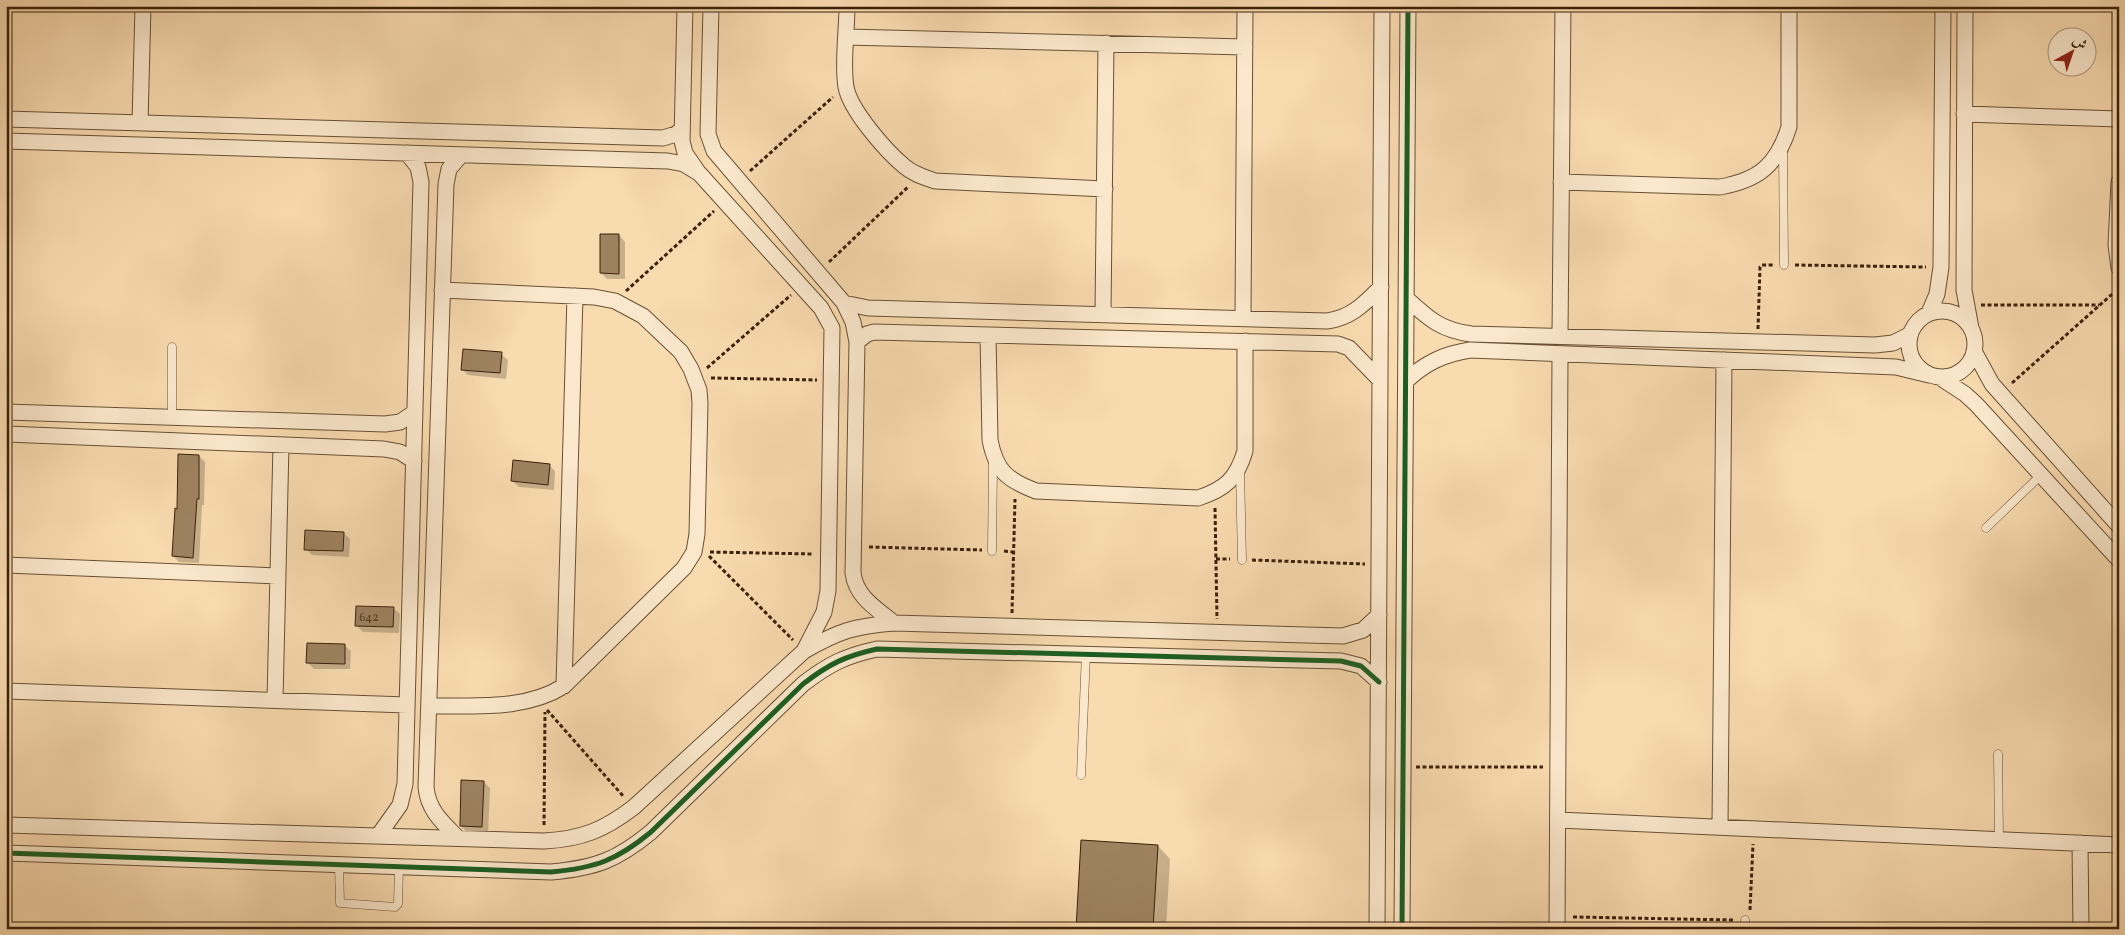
<svg xmlns="http://www.w3.org/2000/svg" width="2125" height="935" viewBox="0 0 2125 935" font-family="Vollkorn,Amiri,serif">
<style>
.shadow{fill:#0003}
.building{fill:#9e8260;stroke:#3b210a}
.lines{fill:none;stroke-linecap:round;stroke-linejoin:round}
.service-casing{stroke:#6a5034;stroke-width:9}
.minor-casing{stroke:#6a5034;stroke-width:17}
.path{stroke:#3b210a;stroke-width:3;stroke-dasharray:4 2.5;stroke-linecap:butt}
.service{stroke:#fbe8cc;stroke-width:8}
.minor{stroke:#fbe8cc;stroke-width:15}
.cycleway-casing{stroke:#fbe8cc;stroke-width:8}
.cycleway{stroke:#1b5e20;stroke-width:5}
.labels{text-anchor:middle;dominant-baseline:central;stroke-width:4;stroke-linejoin:round;paint-order:stroke}
.number-label{font-size:12px;fill:#543920}
</style>
<rect width="100%" height="100%" fill="#f9dbb0"/>
<filter id="stains"><feTurbulence type="fractalNoise" baseFrequency=".004" numOctaves="4"/><feColorMatrix values="0 0 0 0 .2 0 0 0 0 .09 0 0 0 0 .02 0 0 0 .5 -.17"/></filter>
<radialGradient id="worn" r=".72"><stop offset=".6" stop-color="#630" stop-opacity="0"/><stop offset="1" stop-color="#630" stop-opacity=".3"/></radialGradient>
<!-- shadow -->
<path class="shadow" d="M619,235L625,242V279H607L601,273Z
M501,354L508,360L506,379L468,375L462,369Z
M199,456L205,462L204,505H202L199,563L179,562L173,556L178,510Z
M549,465L555,471L554,490L519,487L512,481Z
M344,533L350,539L349,557L312,555L306,549Z
M393,608L400,614L399,633L363,632L357,626Z
M344,645L351,651L350,669H314L308,663Z
M484,782L490,788L488,833L467,832L461,826Z
M1158,846L1170,859L1166,929H1077Z"/>
<!-- building -->
<path class="building" d="M600,234H619V274L600,273Z
M463,349L502,352L500,373L461,370Z
M178,454L199,455V499H197L193,558L172,556L175,508L177,509Z
M513,460L550,464L548,485L511,481Z
M305,530L344,532L343,551L304,550Z
M356,606L394,607L393,627L355,626Z
M307,643L345,644V664L306,663Z
M461,780L484,781L482,827L460,826Z
M1081,840L1158,845L1153,929H1076Z"/>
<g class="lines">
<defs>
<path id="service" d="M1783,148L1784,265
M172,347V417
M1240,469L1242,560
M1986,528L2041,475
M992,551L993,463
M1998,754L1999,839
M1081,775L1086,653
M339,865L340,903L395,907L398,904L399,867
M1745,929V920"/>
<path id="minor" d="M685,6L682,141L685,153L698,172L821,308L832,328L828,591L824,612L805,649
M711,6L708,134L714,151L844,303L853,322L857,342L853,573C856,597 876,608 894,623
M847,6C847,30 842,64 846,87C850,110 886,151 904,166C913,174 924,177 935,181L1105,189
M1965,6L1964,290L1971,328
M846,37L1245,47
M1964,114L2119,119
M6,119L663,138L676,134L681,130
M140,123L143,6
M6,141L668,161L684,164L697,172
M1561,182L1720,187C1759,180 1777,165 1789,127V6
M2119,182L2116,245L2119,268
M1406,298C1428,318 1440,330 1471,334L1875,345L1893,343L1909,335
M844,303L868,308L1327,321C1351,318 1364,304 1381,287
M1909 344a33 33 0 1 1 66 0a33 33 0 1 1-66 0Z
M1929,313L1937,294L1941,267L1943,6
M1103,314L1106,43
M1243,318L1245,6
M988,335L990,440C996,471 1007,480 1036,491L1198,498C1226,489 1237,478 1245,451V341
M1560,336L1563,6
M857,342L867,334L874,332L1338,344L1349,348L1380,380
M1974,351L1992,384L2119,526
M1939,377L1965,394L1976,404L2119,560
M1406,381C1425,363 1444,354 1470,350L1896,367L1929,375
M6,412L385,424L400,422L415,412
M6,434L384,449L400,452L414,461
M6,565L278,576
M564,686L575,296
M6,691L407,705
M275,700L281,445
M429,706C474,705 524,711 564,686L684,568L694,552L697,534L700,403L699,390L691,369L681,352L643,316L615,301L594,297L442,290
M1558,820L2119,845
M6,825L544,841C582,839 604,830 634,807L804,651C839,631 854,626 894,623L1343,636L1363,630L1379,615
M1720,827L1724,360
M378,836L400,805L405,784L421,182L418,167L407,153
M458,838C442,822 428,810 426,787L446,184L449,169L461,155
M2080,843L2081,929
M6,853L551,872C596,868 617,860 651,832L803,684C829,664 845,656 877,649L1341,661L1361,666L1379,682
M1377,929L1382,6
M1402,929L1408,6
M1557,929L1560,354"/>
</defs>
<!-- service casing -->
<use href="#service" class="service-casing"/>
<!-- minor casing -->
<use href="#minor" class="minor-casing"/>
<!-- path -->
<path class="path" d="M630,6L672,8
M750,171L833,97
M829,262L908,187
M1795,265L1926,267
M626,291L714,211
M1981,305H2099
M1758,329L1760,267L1762,265H1774
M707,368L791,295
M711,378L817,380
M2012,383L2119,288
M1215,508L1217,619
M869,547L982,550
M1004,551L1013,552
M710,552L813,554
M709,556L793,640
M1216,559H1230
M1252,560L1365,564
M1012,613L1015,499
M547,710L624,797
M1416,767H1543
M544,825L545,712
M1750,910L1753,844
M1573,917L1734,920"/>
<!-- service -->
<use href="#service" class="service"/>
<!-- minor -->
<use href="#minor" class="minor"/>
<defs>
<path id="cycleway" d="M6,853L551,872C596,868 617,860 651,832L803,684C829,664 845,656 877,649L1341,661L1361,666L1379,682
M1402,929L1408,6"/>
</defs>
<!-- cycleway casing -->
<use href="#cycleway" class="cycleway-casing"/>
<!-- cycleway -->
<use href="#cycleway" class="cycleway"/>
</g>
<g class="labels">
<!-- number labels -->
<g class="number-label">
<text x="369" y="618">642</text>
</g>
</g>
<!-- margin -->
<rect width="2125" height="935" fill="none" stroke="#f9dbb0" stroke-width="25"/>
<rect x="8" y="8" width="2110" height="920" fill="none" stroke="#3b210a" stroke-width="2.5"/>
<rect x="12" y="12" width="2100" height="910" fill="none" stroke="#3b210a"/>
<!-- north arrow -->
<g transform="translate(2072 52) rotate(40)"><circle r="24" fill="#fbe8cc" stroke="#ae987e"/>
<path d="M0-4L9 19L0 12L-9 19Z" fill="#8f2418"/>
<text y="-8" font-size="14" font-weight="bold" text-anchor="middle" fill="#3b210a">ش</text>
</g>
<rect width="100%" height="100%" filter="url(#stains)"/>
<rect width="100%" height="100%" fill="url(#worn)"/>
</svg>
